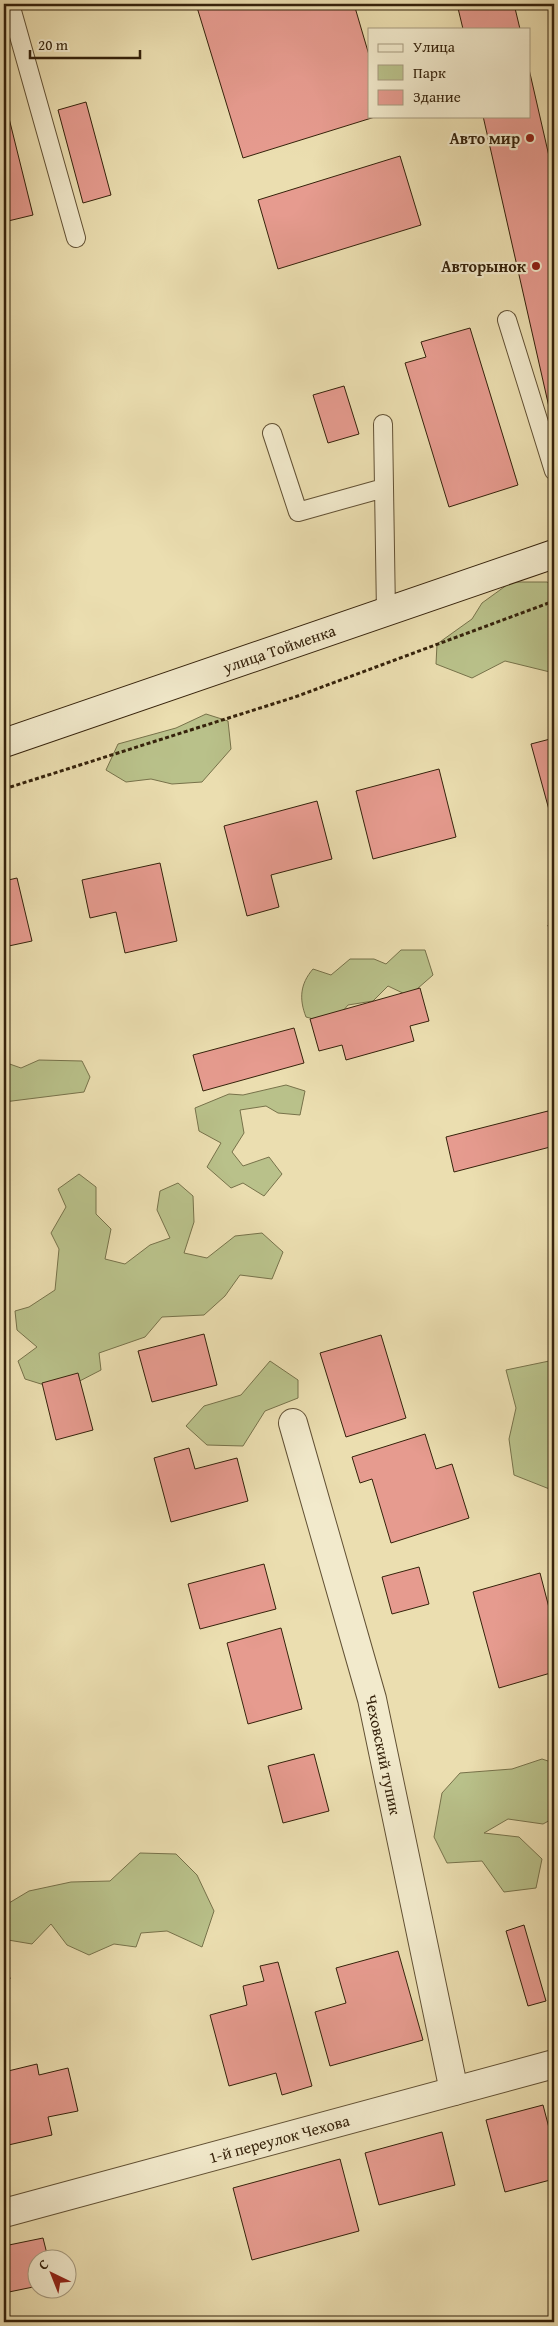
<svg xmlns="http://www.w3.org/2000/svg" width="558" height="2326" viewBox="0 0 558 2326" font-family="'Gentium Book Plus',serif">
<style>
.green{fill:#b9c18a;stroke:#77724a}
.building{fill:#e69b8f;stroke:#35220b}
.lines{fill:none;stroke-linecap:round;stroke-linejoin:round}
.lane-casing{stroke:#625134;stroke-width:20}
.street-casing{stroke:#625134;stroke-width:30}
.secondary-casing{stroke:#35220b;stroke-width:30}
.path{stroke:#35220b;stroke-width:3;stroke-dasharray:4 2.5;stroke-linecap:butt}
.lane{stroke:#f2eacc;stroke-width:18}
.street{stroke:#f2eacc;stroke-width:28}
.secondary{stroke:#f2eacc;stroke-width:28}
.poi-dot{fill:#8f2418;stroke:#f2eacc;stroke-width:2}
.labels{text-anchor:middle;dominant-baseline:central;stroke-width:4.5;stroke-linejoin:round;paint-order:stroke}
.poi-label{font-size:16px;font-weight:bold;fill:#35220b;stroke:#f2eacc;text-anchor:end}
.street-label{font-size:16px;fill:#35220b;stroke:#f2eacc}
</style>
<rect width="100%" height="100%" fill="#ebdeb0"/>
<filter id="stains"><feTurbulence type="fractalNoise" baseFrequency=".004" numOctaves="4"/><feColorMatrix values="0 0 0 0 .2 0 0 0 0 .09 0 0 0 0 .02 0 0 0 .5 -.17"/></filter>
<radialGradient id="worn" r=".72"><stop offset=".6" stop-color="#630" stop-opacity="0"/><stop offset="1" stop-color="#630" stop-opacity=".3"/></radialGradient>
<!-- green -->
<path class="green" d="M511,582H547L554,586V673L505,661L472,678L436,664L437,644L472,619L482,603Z
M206,714L228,721L231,749L202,782L172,784L151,779L126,782L106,770L118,744L176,728Z
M401,950H425L433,975L409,996L388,986L373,1001L348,1005L332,1024L306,1017C299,999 300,984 313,969L331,975L350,959H374L386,964Z
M39,1060L82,1061L90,1077L84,1092L4,1102V1062L21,1068Z
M286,1085L305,1091L300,1115L278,1113L266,1106L240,1110L244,1133L232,1152L243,1166L269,1157L282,1174L264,1196L243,1183L231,1188L207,1167L221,1143L199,1131L195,1108L229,1094L243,1095Z
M79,1174L96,1187V1214L111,1229L105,1259L125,1264L150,1245L170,1238L157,1210L160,1191L178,1183L193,1196L194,1222L184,1253L207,1258L235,1236L262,1233L283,1252L272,1279L240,1275L225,1296L204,1315L162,1317L145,1337L99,1353L101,1370L70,1386L41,1384L25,1379L18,1361L37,1347L17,1330L15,1311L29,1307L55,1290L59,1249L51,1233L66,1207L58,1189Z
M554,1360V1493L552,1490L514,1475L509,1439L516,1408L506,1370Z
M270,1361L298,1380V1398L265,1411L243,1446L207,1445L186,1426L204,1406L241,1395Z
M542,1759L554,1763V1818L543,1824L508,1819L484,1833L519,1837L542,1859L536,1888L504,1892L482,1861L447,1863L434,1837L442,1793L460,1773L512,1769Z
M140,1853L176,1854L197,1875L214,1911L202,1947L167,1931L141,1933L136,1947L114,1944L89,1955L67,1945L51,1924L32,1944L8,1940L4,1941V1906L29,1891L71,1882L110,1881Z"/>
<!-- building -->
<path class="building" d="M196,4H354L369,55V116H378L243,158Z
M457,4H514L520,29H463Z
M529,69L554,178V415L551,416L483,116H529Z
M4,98L33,215L4,222Z
M86,102L111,195L83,203L58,110Z
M400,156L421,225L278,269L258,200Z
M470,328L518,485L449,507L405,363L426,357L421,342Z
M344,386L359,434L328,443L313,395Z
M554,738V828L531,744Z
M439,769L456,837L373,859L356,791Z
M317,801L332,859L271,875L279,907L247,916L224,826Z
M160,863L177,941L125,953L116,912L90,918L82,880Z
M17,878L32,941L4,947V881Z
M554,923V948L548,925Z
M420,988L429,1021L410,1026L414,1041L346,1060L342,1045L319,1051L310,1019Z
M294,1028L304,1063L203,1091L193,1055Z
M548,1111L554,1134V1146L454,1172L446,1137Z
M204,1334L217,1385L152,1402L138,1351Z
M381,1335L406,1418L346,1437L320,1353Z
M78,1373L93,1430L56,1440L42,1383Z
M425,1434L436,1469L452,1464L469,1518L391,1543L372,1479L360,1483L352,1457Z
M189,1448L195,1469L237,1458L248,1501L171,1522L154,1458Z
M264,1564L276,1609L200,1629L188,1584Z
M419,1567L429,1604L392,1614L382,1577Z
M540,1573L554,1627V1672L499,1688L473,1592Z
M281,1628L302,1709L248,1724L227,1643Z
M314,1754L329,1811L283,1823L268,1766Z
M524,1925L546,2001L528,2006L506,1931Z
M4,1950L10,1979L4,1980Z
M398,1951L423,2040L330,2066L315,2012L346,2003L336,1968Z
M278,1962L312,2086L282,2095L276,2073L229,2086L210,2015L247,2005L243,1986L264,1981L260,1966Z
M37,2064L39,2075L68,2068L78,2111L48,2117L52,2135L4,2146V2072Z
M543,2105L554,2147V2179L505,2192L486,2120Z
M442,2132L455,2185L379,2205L365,2153Z
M340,2159L359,2231L252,2260L233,2188Z
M43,2238L48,2258H38V2286L4,2293V2246Z"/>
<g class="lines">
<defs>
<path id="lane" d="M10,4L76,238
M507,320L554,471
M383,424L386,613
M272,433L298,512L384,488"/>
<g id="street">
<path id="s1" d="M293,1423L372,1699L454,2091"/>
<path id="s2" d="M4,2213L554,2064"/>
</g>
<g id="secondary">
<path id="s3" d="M4,743L554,554"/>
</g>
</defs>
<!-- lane casing -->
<use href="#lane" class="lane-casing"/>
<!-- street casing -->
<use href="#street" class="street-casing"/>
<!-- secondary casing -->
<use href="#secondary" class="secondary-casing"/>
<!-- path -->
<path class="path" d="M4,789L295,697L554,601"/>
<!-- lane -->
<use href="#lane" class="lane"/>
<!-- street -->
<use href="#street" class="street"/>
<!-- secondary -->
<use href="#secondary" class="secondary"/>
</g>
<!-- markers -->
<g class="poi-dot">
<circle cx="530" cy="138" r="5"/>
<circle cx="536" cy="266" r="5"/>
</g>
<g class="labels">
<!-- poi labels -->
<g class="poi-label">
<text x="520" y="138">Авто мир</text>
<text x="526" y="266">Авторынок</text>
</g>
<!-- street labels -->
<g class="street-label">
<text stroke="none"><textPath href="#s3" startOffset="291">улица Тойменка</textPath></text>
<text stroke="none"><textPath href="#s1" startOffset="344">Чеховский тупик</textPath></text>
<text stroke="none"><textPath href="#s2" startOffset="285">1-й переулок Чехова</textPath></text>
</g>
</g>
<!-- margin -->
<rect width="558" height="2326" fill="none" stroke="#ebdeb0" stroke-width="20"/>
<rect x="5" y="5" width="548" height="2316" fill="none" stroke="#35220b" stroke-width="2.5"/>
<rect x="10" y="10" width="538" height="2306" fill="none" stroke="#35220b"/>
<!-- legend -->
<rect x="368" y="28" width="162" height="90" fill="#f2eacc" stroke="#a69a7f"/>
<rect x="378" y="44" width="25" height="8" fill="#f2eacc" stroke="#a69a7f"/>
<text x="413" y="52" font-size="15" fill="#35220b">Улица</text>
<rect x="378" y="65" width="25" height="15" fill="#b9c18a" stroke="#a69a7f"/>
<text x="413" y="78" font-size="15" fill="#35220b">Парк</text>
<rect x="378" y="90" width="25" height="15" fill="#e69b8f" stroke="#a69a7f"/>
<text x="413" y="102" font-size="15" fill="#35220b">Здание</text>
<!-- north arrow -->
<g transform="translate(52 2274) rotate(317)"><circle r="24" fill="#f2eacc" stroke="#a69a7f"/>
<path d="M0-4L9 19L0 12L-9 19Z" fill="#8f2418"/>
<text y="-8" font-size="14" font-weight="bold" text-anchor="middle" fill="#35220b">С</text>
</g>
<!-- scale -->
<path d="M30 50v8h110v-8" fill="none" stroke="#35220b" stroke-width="2.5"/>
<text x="38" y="50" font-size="15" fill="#35220b" stroke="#f2eacc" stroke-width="4" paint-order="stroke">20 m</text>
<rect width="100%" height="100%" filter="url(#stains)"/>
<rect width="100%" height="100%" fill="url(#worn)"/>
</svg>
